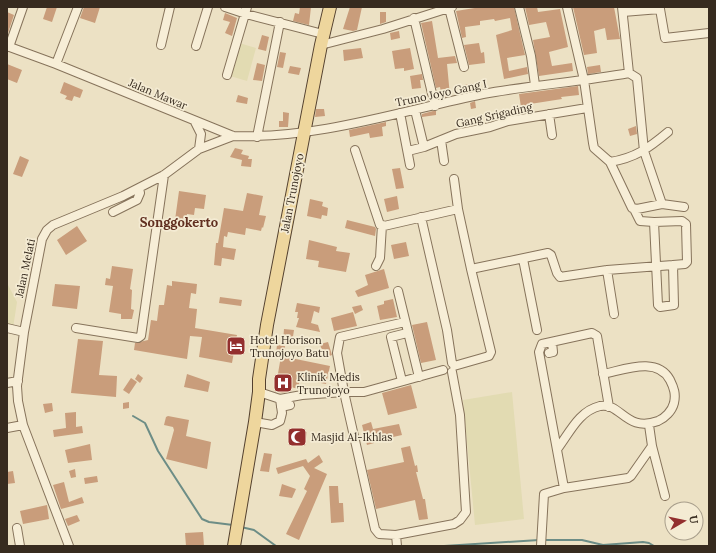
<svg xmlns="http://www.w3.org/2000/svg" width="716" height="553" viewBox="0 0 716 553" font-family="Lora,serif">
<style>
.farmland{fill:#e2dbb2}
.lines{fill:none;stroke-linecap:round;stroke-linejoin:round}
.stream{stroke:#6d8d86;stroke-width:2}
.building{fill:#c99d7b}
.minor-casing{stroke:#86735b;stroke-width:10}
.primary-casing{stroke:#54412f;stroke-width:14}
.minor{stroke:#f7eed7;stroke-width:8}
.primary{stroke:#eed69d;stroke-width:12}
.labels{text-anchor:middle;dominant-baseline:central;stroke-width:3.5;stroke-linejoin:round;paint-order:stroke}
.street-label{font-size:11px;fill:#372b1f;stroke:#f4ebd3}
.poi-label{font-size:11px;fill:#372b1f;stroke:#f4ebd3;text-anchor:start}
.quarter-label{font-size:13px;font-weight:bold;fill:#612f20;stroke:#f4ebd3}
</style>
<rect width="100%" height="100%" fill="#ece1c4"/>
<!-- farmland -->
<path class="farmland" d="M239,43L256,48L247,81L230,76Z
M7,283L17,302L13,328L7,327Z
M512,392L524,519L475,525L463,400Z"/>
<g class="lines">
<!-- stream -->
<path class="stream" d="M133,416L145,423L158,451L202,519L209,522L233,525
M241,527L254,530L276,546
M543,540H582L603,545L643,542L649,543L654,546
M444,546L539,540"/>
</g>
<!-- building -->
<path class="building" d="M47,7H57L52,22L43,19Z
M84,7H100L95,23L80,18Z
M300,7H311L309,25L293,21L295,13L299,14Z
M350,7H362L357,30L353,31L343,29Z
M481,7H514L525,55L507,58L509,71L527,67L528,74L504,79L496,35L512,30L510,18L495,21L494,19L480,21V25L465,27L466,37L462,38L456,11Z
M525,7H537L538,12L560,9L568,47L549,52L552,66L572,63L573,71L539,76L533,40L550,37L546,22L529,25Z
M573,7H614L620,39L607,40L605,28L594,31L597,53L584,55Z
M7,12L14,15L7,36Z
M380,12H386V22L380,24Z
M225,13L237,18L232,36L225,33L230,22L223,20Z
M432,21L438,58L455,56L457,63L447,64L450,96L442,98L440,87L436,88L422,27L421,23Z
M399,31L400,38L391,40L390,33Z
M262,35L269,37L266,51L258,49Z
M479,43L481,53L484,52L485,63L469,65L464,45Z
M361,48L363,58L344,61L343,50Z
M410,48L414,69L404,71V68L395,69L392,51Z
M280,52L286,53L283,68L277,67Z
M257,63L265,65L262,81L253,80Z
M7,64L22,70L17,83L7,79Z
M600,65L601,72L588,74L587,67Z
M290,66L301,68L299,75L288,73Z
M422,74L423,80H420L421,88L412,89L410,76Z
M64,82L83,90L80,98L74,96L72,101L65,99L67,96L60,93Z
M473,83L474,90L465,92L464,85Z
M578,86L579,95L561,97L562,99L530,104L531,105L521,107L519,94Z
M238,95L248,98L247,104L236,102Z
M475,101L476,108L471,109L470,103Z
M316,109H324L325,116L315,117Z
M433,111H436V115L422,117V114Z
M283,112L289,113L288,127H279V121H283Z
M386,122V126L382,127L383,136L370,138L369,133L350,137L349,130Z
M636,126L637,134L630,136L628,129Z
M235,148L243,150L241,154L249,156L248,159H252L251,167L241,166L242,160L230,157Z
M20,156L29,160L22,177L13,174Z
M400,168L404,188L396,189L392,169Z
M179,191L206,195L204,209L195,208L194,215L187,214L186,222L175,220Z
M247,193L263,196L259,215L266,216L263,228L262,227L261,231L246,228L245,235L228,232L227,237L224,236L223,247L236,249L234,260L222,258L221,266L214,265L216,243H218L224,208L243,211Z
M397,196L399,209L387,212L384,199Z
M310,199L323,202L322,206L328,208L327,216L322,215L321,219L307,216Z
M347,220L375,227L376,229L375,236L345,228Z
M77,226L87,241L66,255L57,240Z
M309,240L337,247L336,251L350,253L346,272L318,267L319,261L306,259Z
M406,242L409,256L394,259L391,245Z
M112,266L133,269L130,289L132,290L131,309L134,310L132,319H121V314L109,312L113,286L105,285L106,278L110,279Z
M384,269L389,288L358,297L355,291L368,285L365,275Z
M172,281L197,284L196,294L191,293L189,308L197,309L195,328L237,335L232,363L199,357L202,337L190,336L187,359L134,350L135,343L148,340L151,320L157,321L159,305H164L167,285L172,286Z
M55,284L80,286L77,309L52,306Z
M220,297L242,300L241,306L219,303Z
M393,299L397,317L380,320L377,306L384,304V301Z
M297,303L320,307L319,313L314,311L311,323L318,325L320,332L296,327L299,318H297L298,312H295Z
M361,305L363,310L355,314L352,307Z
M353,312L357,326L334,331L331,318Z
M427,322L436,360L421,363L412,325Z
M284,329L294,330L292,343L283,342Z
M78,339L103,341L99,375L117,376L116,397L71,393Z
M328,342L332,355L324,358L320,344Z
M277,345L285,346L283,355L276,354Z
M281,356L330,366L326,384L300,379L298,389L291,387L290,392L282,393L275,391Z
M138,374L143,378L140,383L135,379Z
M187,374L210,382L208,392L184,387Z
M131,378L137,382L129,394L123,390Z
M411,385L417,408L388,415L382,393Z
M129,402V408L123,409V403Z
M52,403L53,411L45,413L43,404Z
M76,412V427L82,426L83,433L54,437L53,430L66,428L65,413Z
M168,416L189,420L186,436L211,442L207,469L166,459L174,430L173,427L164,425L166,417Z
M371,422L373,429L399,424L402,435L393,437L392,435L374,441V443L367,445L362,425Z
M290,431L307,432L305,446L288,443Z
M90,444L92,460L68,463L65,450Z
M410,446L415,466L417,465L418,472H416L423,499H425L428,519L419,520L415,500L376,509L367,470L404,462L401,448Z
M264,453L272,454L269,472L260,471Z
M319,455L323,462L314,468L327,474L299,540L286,534L307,491L304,489L310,476L303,466L278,474L276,468L306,459L308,463Z
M75,469L76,477L71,478L69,471Z
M13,471L15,483L7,484V472Z
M97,476L98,482L85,484L84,478Z
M64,482L69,502L82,497L84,503L61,509L53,485Z
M282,484L296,489L292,498L279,496Z
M329,486H338L339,503H343L344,522L331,523Z
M47,505L49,519L23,524L20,511Z
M77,515L80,521L68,526L65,519Z
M203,532L204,546H186L185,533Z"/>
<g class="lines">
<defs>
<path id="minor" d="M225,7L246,14L323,34
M519,7L531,56L535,85
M567,7L584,80L593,143L594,148L610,162L632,208L637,209L662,204L684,207
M449,8L464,67
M623,12L660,9L665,38L709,33
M414,18L435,106
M161,45L170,7
M321,45L383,29L452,7
M7,46L56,64L233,136C317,139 401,111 483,94C531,85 580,82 629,73L622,7
M196,46L208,7
M9,47L23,7
M56,64L78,7
M629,73L637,78L644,151L662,204
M227,75L247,7
M415,110L424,147
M400,113L410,165
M549,114L552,135
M195,122L201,134L199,149
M257,137L280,22
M441,140L444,161
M355,150L380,225L384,226L458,209L471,269
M408,151L424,147L456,134L490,127L508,121L587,108
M610,162C635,158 649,148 668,132
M454,179L458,209
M634,209L640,221L654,222
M113,212L137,200L140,193L139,188
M421,217L447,330L452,363
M682,221L686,224L687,262L685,264L673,265L674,305L660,307L658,305L654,222Z
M523,259L537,330
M376,266L380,258L382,225
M607,270L614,314
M398,291L419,377
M7,328L24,332
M76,328L138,338L141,336L164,175
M549,353L553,352L552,342
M454,366L489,356L491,352L471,269L548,253L551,255L557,273L560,277L607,270L673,265
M402,381L391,337L407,333
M7,383L18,381
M259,392L280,399L302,395L344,392L337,353L340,337L405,322
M281,407L290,405
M255,422L272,425L280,421L282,413L280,399
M7,428L23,425
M652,446L665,496
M558,448C570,432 579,411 600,406C621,402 626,433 658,421C665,418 672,411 674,403C676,394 674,388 670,380C657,356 624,370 603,374
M564,488L539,352L542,344L592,333L597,336L609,407
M17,528L20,546
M396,535L379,534L375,529L344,392H364L443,370
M69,546L23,425L18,401L17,386L24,332L42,239L47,230L53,225L123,196L164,175L199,149L233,136
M397,546L396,535L454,524L460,520L466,512L460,415L452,372
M541,546L544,494L564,488L628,478L631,476L652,446L649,425"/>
<path id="primary" d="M234,546L255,422L259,392V379L267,325L321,45L330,7"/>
</defs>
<!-- minor casing -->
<use href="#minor" class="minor-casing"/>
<!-- primary casing -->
<use href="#primary" class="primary-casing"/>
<!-- minor -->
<use href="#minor" class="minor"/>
<!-- primary -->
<use href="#primary" class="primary"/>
</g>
<!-- icons -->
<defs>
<symbol id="hotel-square" viewBox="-11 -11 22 22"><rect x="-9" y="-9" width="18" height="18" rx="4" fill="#932f2e" stroke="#f4ebd3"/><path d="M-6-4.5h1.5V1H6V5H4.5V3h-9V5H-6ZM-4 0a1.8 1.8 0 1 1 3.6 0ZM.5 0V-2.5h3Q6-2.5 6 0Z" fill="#fff"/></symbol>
<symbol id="hospital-square" viewBox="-11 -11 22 22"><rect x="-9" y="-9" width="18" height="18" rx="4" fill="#932f2e" stroke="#f4ebd3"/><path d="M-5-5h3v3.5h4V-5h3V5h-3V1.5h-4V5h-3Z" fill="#fff"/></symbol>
<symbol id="mosque-square" viewBox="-11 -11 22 22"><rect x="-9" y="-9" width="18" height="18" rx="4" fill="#932f2e" stroke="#f4ebd3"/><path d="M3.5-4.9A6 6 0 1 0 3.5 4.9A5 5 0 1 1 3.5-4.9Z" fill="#fff"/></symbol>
</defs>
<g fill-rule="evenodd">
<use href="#hotel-square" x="225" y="335" width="22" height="22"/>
<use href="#hospital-square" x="272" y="372" width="22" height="22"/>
<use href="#mosque-square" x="286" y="426" width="22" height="22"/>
</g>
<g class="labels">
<!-- street labels -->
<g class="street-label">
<text transform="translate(441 93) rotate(-12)">Truno Joyo Gang I</text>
<text transform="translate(158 94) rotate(23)">Jalan Mawar</text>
<text transform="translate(494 115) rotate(-13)">Gang Srigading</text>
<text transform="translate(292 193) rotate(-79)">Jalan Trunojoyo</text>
<text transform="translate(25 268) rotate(-78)">Jalan Melati</text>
</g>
<!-- poi labels -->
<g class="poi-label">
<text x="250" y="340">Hotel Horison<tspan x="250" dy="13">Trunojoyo Batu</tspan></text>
<text x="297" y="377">Klinik Medis<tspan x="297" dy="13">Trunojoyo</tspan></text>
<text x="311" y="437">Masjid Al-Ikhlas</text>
</g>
<!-- quarter labels -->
<g class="quarter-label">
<text x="179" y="222">Songgokerto</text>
</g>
</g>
<!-- border -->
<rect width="716" height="553" fill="none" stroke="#372b1f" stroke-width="16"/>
<!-- north arrow -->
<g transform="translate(684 521) rotate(81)"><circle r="19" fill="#f4ebd3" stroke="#a89e8b"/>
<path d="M0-3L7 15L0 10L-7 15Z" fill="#932f2e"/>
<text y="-6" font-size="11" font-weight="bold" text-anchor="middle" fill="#372b1f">U</text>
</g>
</svg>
